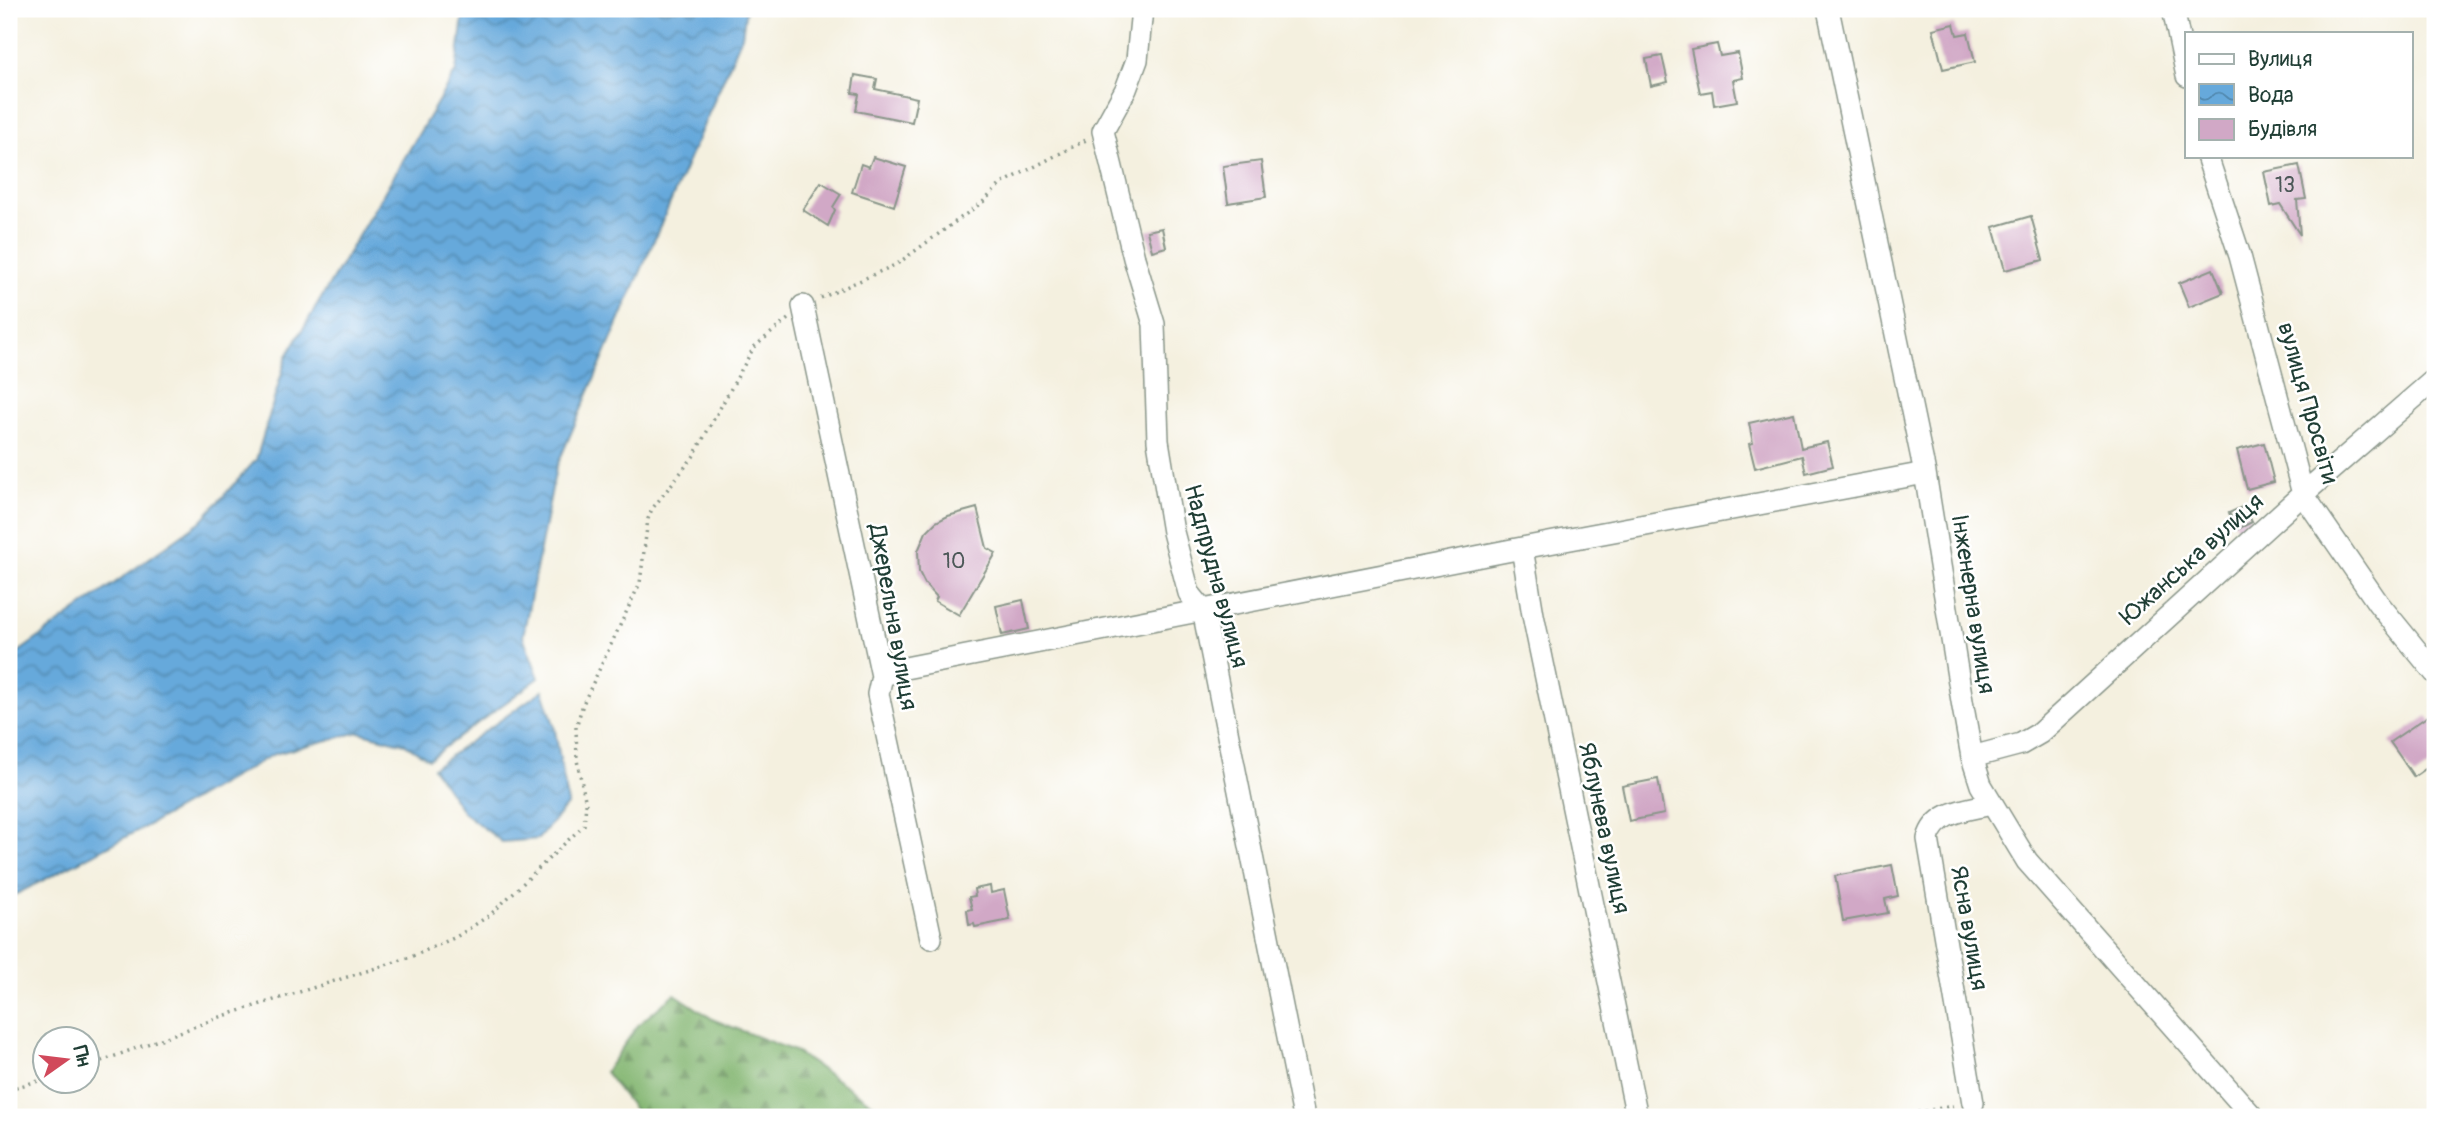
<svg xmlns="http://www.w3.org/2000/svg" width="2444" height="1126" viewBox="0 0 2444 1126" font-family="Pangolin,sans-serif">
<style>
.forest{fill:url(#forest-firs);stroke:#507952;stroke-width:2}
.water{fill:url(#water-waves);stroke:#427388;stroke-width:2}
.building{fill:#d1a8c6}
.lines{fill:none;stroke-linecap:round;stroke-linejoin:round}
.minor-casing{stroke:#8a968a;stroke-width:24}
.path{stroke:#8a968a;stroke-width:3.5;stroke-dasharray:2 5;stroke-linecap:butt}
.minor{stroke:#fff;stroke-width:21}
.labels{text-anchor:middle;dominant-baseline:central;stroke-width:5;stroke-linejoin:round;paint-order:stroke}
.number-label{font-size:21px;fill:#4c5858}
.street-label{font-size:24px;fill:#1f3d34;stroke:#fff}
</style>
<defs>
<pattern id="forest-firs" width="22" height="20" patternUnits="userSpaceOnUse" patternTransform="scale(1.75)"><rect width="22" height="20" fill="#82b570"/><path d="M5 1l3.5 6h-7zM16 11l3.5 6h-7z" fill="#6a945d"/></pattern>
<pattern id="water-waves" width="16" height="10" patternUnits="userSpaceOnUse" patternTransform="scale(1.75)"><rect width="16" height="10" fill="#66a9db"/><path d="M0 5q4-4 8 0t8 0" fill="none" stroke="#538bb2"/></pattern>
</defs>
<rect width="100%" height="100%" fill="#fff"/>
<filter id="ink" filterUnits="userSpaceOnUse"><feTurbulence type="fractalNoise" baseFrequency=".0143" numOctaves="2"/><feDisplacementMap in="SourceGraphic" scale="14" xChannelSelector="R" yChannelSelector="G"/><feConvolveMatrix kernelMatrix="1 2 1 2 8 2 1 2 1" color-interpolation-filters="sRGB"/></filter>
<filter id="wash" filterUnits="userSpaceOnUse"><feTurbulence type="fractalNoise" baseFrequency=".00686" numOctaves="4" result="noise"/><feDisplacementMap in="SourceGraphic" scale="28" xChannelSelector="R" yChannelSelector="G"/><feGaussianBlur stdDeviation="1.57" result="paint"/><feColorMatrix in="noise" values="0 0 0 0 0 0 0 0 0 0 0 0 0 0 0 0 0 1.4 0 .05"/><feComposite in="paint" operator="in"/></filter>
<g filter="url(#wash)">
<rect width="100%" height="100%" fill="#f4f0df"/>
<!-- forest -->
<path class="forest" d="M675,994L714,1020L794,1051L877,1107L880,1117H640L605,1072L639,1024Z"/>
<!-- water -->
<path class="water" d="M464,9H746L742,36L556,468L523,636L539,678L429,759L405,744L359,732L274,754L156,821L9,898V659L201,521L256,460L287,356L456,71Z
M543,690L554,725L568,804L538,839L502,842L463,812L433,768Z"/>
<g id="blocks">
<!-- building -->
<path class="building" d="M1954,24L1957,35L1968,33L1975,62L1943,69L1933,29Z
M1717,44L1720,56L1738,53L1743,78L1733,80L1737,101L1714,105L1712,91L1700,93L1691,49Z
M1662,56L1668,82L1651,86L1646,59Z
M855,75L877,79L875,89L917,98L912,122L856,111L859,94L852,93Z
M873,157L906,167L894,206L852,192L861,164L869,167Z
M1261,161L1266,197L1228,203L1223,166Z
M2299,165L2306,199L2297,200L2300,235L2280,204L2271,206L2264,172Z
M821,182L841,194L833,207L835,210L828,226L803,210Z
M2031,216L2043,260L2005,270L1993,227Z
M1162,228L1166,247L1152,251L1147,231Z
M2213,269L2223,293L2189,307L2179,283Z
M1794,413L1801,448L1827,442L1833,466L1806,473L1802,456L1755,468L1749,444L1753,443L1749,423Z
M2264,443L2274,482L2247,489L2237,450Z
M2244,506L2252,522L2238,529L2229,513Z
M977,508L987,548L996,553L959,615L935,601L937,597L925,584L919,572L918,551L926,532L936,522L948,516Z
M1023,600L1029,629L1002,635L996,606Z
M2428,716L2435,725V762L2414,777L2390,742Z
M1658,779L1664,814L1629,821L1622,786Z
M1892,865L1898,896L1885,899L1888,913L1843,921L1835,876Z
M990,886L991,893L1004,890L1010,920L975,927L974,924L969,925L967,910L972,909L969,897L975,896L974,889Z"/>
</g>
</g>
<g filter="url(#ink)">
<use href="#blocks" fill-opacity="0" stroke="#8a968a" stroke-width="2"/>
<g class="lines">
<defs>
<path id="minor" d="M1142,9L1137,60L1126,89L1103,131L1134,258L1154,324L1158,441L1173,532L1189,593L1203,610L1304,1117
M1828,9L1925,473L1963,707L1972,757L1981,785L2027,861L2253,1117
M2173,9L2187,76
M2207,156L2240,256L2303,494L2378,603L2435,673
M803,306L882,676L878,694L931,938
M1522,548L1533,615L1637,1117
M882,676L900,669L1522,548L1925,473
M1972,757L2021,744L2040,733L2303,494L2435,379
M1973,1103L1928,839C1935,811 1967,810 1991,804"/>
</defs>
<!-- minor casing -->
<use href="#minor" class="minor-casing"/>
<!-- path -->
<path class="path" d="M821,298L897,264L984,201L1001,184L1086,140
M88,1066L223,1016L411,957L456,937L490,915L584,825L586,804L577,760L576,727L583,704L640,583L648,519L652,509L693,457L754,347L788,319
M9,1089L46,1079
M1890,1117L1953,1106"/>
<!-- minor -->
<use href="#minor" class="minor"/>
</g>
</g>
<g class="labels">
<!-- number labels -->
<g class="number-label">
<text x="2285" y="185">13</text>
<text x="954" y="561">10</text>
</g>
<!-- street labels -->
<g class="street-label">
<text transform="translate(2308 403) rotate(74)">вулиця Просвіти</text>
<text transform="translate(2192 559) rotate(-42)">Южанська вулиця</text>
<text transform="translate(1216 576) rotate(75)">Надпрудна вулиця</text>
<text transform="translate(1973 604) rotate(81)">Інженерна вулиця</text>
<text transform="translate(893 617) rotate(80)">Джерельна вулиця</text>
<text transform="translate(1604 828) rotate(78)">Яблунева вулиця</text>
<text transform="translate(1969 928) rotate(80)">Ясна вулиця</text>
</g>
</g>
<!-- margin -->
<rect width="2444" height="1126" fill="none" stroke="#fff" stroke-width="35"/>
<!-- legend -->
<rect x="2185" y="32" width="228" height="126" fill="#ffffff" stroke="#a5b1ae" stroke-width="2"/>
<rect x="2199" y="54" width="35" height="10" fill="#ffffff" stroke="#a5b1ae" stroke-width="2"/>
<text x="2248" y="66" font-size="21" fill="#1f3d34">Вулиця</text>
<rect x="2199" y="84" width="35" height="21" fill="url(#water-waves)" stroke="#a5b1ae" stroke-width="2"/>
<text x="2248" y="102" font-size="21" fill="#1f3d34">Вода</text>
<rect x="2199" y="119" width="35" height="21" fill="#d1a8c6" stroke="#a5b1ae" stroke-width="2"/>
<text x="2248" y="136" font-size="21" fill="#1f3d34">Будівля</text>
<!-- north arrow -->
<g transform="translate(66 1060) rotate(76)"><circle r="33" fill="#ffffff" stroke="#a5b1ae" stroke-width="2"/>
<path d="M0-5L12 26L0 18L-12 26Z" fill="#d1495b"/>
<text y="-10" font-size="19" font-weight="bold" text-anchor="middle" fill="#1f3d34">Пн</text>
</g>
</svg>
